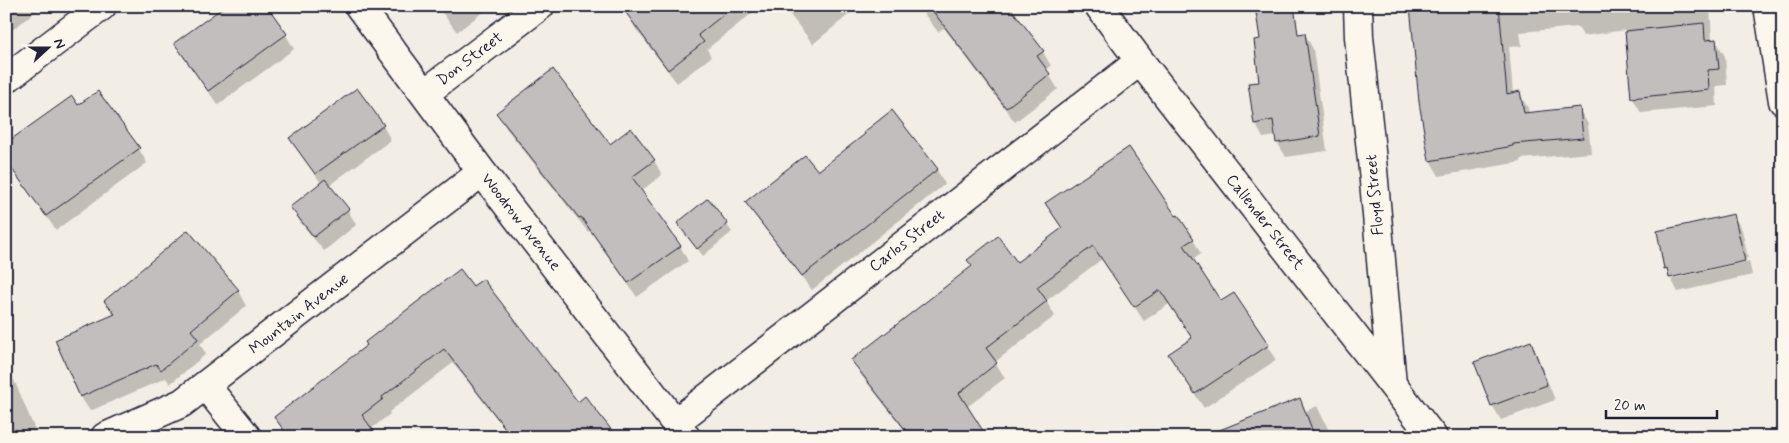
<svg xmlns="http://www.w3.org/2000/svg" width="1789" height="443" viewBox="0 0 1789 443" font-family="Mynerve,sans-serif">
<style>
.shadow{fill:#0003}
.building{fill:#c2bebe;stroke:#22223b}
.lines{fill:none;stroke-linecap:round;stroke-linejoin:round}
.minor-casing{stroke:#22223b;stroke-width:31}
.minor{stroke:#fbf7ec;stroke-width:28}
.labels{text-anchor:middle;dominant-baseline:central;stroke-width:4.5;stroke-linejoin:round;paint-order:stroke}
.street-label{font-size:16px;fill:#22223b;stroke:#fbf7ec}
</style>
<rect width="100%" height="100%" fill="#f2eee5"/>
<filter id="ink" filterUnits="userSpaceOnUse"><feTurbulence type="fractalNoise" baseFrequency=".02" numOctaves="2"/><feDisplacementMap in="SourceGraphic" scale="10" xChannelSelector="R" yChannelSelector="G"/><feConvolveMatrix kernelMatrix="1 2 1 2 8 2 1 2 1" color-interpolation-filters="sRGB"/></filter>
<g filter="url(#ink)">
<!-- shadow -->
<path class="shadow" d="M6,6H43L12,30L10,27L6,30Z
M437,6H491L457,32Z
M636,6H761L707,49L711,57L677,83L635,28L627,13Z
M783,6H849L852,12L813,44Z
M918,6H1007L1043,52L1051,66L1046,70L1058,89L1015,122L944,28L938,32Z
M1426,6H1710L1712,41H1716L1725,56L1727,85L1716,86L1717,106L1641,113L1632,97L1626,30L1583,36L1578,27L1520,32L1522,46L1509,47L1513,94L1519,93L1528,108L1529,114L1579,109L1588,124L1591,153L1521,159V162L1439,176L1430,160Z
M1305,34L1313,49L1327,151L1286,157L1277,142L1276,136L1263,138L1255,123L1261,83Z
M286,35L294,49L218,105L184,58L176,44Z
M498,114L654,160L662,175L641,191L680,246L688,261L637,297L590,231L588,232L506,128Z
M383,126L391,140L328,186L348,210L356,225L324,251L300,222L292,208L321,183L290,138Z
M867,135L937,170L945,184L812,290L755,216L746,202L818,172Z
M6,144L139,149L147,163L56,230L8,164Z
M1733,215L1742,230L1748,258L1671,276V279L1749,261L1752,275L1678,292L1670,277L1666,268Z
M1055,217L1175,218L1193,239L1201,254L1192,260L1221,303L1234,294L1276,360L1204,408L1178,369L1192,339L1169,304L1144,321L1102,259L1046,301L1055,316L995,362L1005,378L967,407L986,437H910L861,375L853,360L1017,263L1063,229Z
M678,223L727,225L732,232L703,256Z
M473,288L577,404L614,434L511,433L509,434L453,363L389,412L390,414L371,429L377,437H288L284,432L276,418Z
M238,291L246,306L200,344L206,354L170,384L166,378L90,411L81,397L57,341L114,316L105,301Z
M1530,342L1538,357L1555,400L1501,420L1492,405Z
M6,365L12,375L36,432L25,437H6Z
M1300,400L1306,411L1317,406L1332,437H1246Z"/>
<!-- building -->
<path class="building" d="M225,6H267L287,34L208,91L174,43Z
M621,6H734L698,35L704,42L668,70Z
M929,6H1009L1044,51L1037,56L1050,74L1006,108Z
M1255,6H1294L1298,34L1305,33L1320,136L1276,143L1273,120L1254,124L1248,83L1259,82L1254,40L1260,39Z
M1410,6H1499L1507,94L1520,91L1524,113L1580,107L1583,138L1513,144V146L1429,161L1419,102Z
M1704,23L1705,40L1716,39L1719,69L1708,70L1709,90L1631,98L1625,31Z
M553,69L610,144L631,128L655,160L632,177L681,246L628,283L581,217L579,218L496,113Z
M357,88L384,125L315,174L289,138Z
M98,91L140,148L46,216L6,161V143L72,96L78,105Z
M892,110L938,169L802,276L745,202L805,155L818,171L865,134L864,132Z
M1129,147L1176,216L1178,215L1194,239L1184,245L1221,301L1234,293L1269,345L1195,394L1168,354L1192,338L1160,290L1134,307L1093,246L1037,287L1047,301L986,348L997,363L959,393L987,437H911L851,360L972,266L967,260L998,236L1017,262L1062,228L1045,203Z
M325,179L349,209L314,237L290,207Z
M708,198L728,224L697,249L677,223Z
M1734,214L1745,261L1669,278L1667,268L1664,269L1657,231Z
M188,230L239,290L191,330L198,339L161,370L156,364L80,397L55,340L115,314L104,301Z
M460,269L473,286L483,279L578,402L585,396L617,437H512L444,349L382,397L383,399L362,415L378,437H289L274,417L367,345L365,342Z
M1531,341L1547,385L1491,406L1474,362Z
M1300,398L1315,437H1207V435Z"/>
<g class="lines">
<defs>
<path id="minor" d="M359,6L482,172L686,437
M1099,6L1140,61L1433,437
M1358,6L1359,37L1373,170L1392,384
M1768,6L1783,101
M6,79L102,6
M425,93L540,6
M206,386L247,437
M676,422L1140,61
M105,437L182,403L482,172"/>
</defs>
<!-- minor casing -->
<use href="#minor" class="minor-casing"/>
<!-- minor -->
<use href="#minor" class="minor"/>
</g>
</g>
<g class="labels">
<!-- street labels -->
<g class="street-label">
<text transform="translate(470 59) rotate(-37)">Don Street</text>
<text transform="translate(1375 195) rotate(-95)">Floyd Street</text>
<text transform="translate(521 222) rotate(52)">Woodrow Avenue</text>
<text transform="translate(1265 222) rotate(52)">Callender Street</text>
<text transform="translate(907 241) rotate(-38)">Carlos Street</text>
<text transform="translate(299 314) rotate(-38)">Mountain Avenue</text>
</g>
</g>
<!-- margin -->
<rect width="1789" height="443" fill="none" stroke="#fbf7ec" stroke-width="25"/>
<rect x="12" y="12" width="1764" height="418" fill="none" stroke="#22223b" stroke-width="2" filter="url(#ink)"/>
<!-- north arrow -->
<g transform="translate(48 48) rotate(69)" stroke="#fbf7ec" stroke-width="4" paint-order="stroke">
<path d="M0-4L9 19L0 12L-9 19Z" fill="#22223b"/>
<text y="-8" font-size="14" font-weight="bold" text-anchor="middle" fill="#22223b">N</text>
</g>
<!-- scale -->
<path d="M1606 410v8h111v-8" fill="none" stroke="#22223b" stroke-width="2.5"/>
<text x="1614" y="410" font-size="15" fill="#22223b" stroke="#fbf7ec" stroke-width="4" paint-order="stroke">20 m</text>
</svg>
